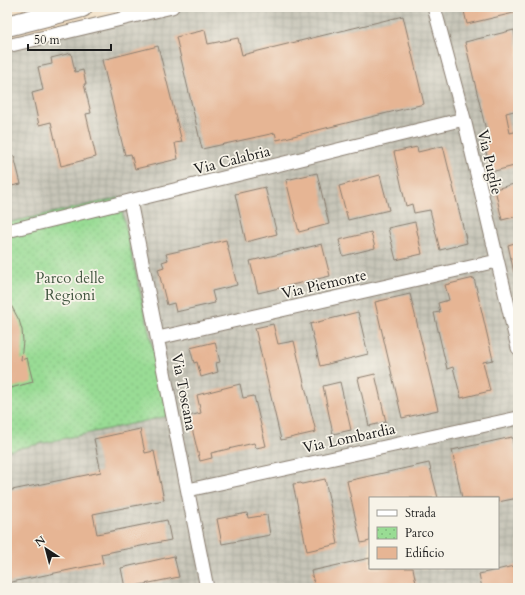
<svg xmlns="http://www.w3.org/2000/svg" width="525" height="595" viewBox="0 0 525 595" font-family="Cardo,serif">
<style>
.industrial{fill:url(#industrial-grid);fill-rule:evenodd}
.park{fill:url(#park-dots);stroke:#5a7c58}
.building{fill:#e6b594}
.lines{fill:none;stroke-linecap:round;stroke-linejoin:round}
.street-casing{stroke:#887c6e;stroke-width:15}
.primary-casing{stroke:#887c6e;stroke-width:22}
.street{stroke:#fff;stroke-width:13}
.primary{stroke:#fff;stroke-width:20}
.labels{text-anchor:middle;dominant-baseline:central;stroke-width:3.5;stroke-linejoin:round;paint-order:stroke}
.street-label{font-size:15px;fill:#1c1c1c;stroke:#f7f3e8}
.park-label{font-size:15px;fill:#425640;stroke:#f7f3e8}
</style>
<defs>
<pattern id="industrial-grid" width="8" height="8" patternUnits="userSpaceOnUse"><rect width="8" height="8" fill="#c7c5b8"/><path d="M0 4h8M4 0v8" fill="none" stroke="#aaa99e"/></pattern>
<pattern id="park-dots" width="8" height="8" patternUnits="userSpaceOnUse"><rect width="8" height="8" fill="#99dc94"/><path d="M2 2h.1M6 6h.1" fill="none" stroke="#83bc7f" stroke-width="1.8" stroke-linecap="round"/></pattern>
</defs>
<rect width="100%" height="100%" fill="#f7f3e8"/>
<filter id="ink" filterUnits="userSpaceOnUse"><feTurbulence type="fractalNoise" baseFrequency=".025" numOctaves="2"/><feDisplacementMap in="SourceGraphic" scale="8" xChannelSelector="R" yChannelSelector="G"/><feConvolveMatrix kernelMatrix="1 2 1 2 8 2 1 2 1" color-interpolation-filters="sRGB"/></filter>
<filter id="wash" filterUnits="userSpaceOnUse"><feTurbulence type="fractalNoise" baseFrequency=".012" numOctaves="4" result="noise"/><feDisplacementMap in="SourceGraphic" scale="16" xChannelSelector="R" yChannelSelector="G"/><feGaussianBlur stdDeviation="0.9" result="paint"/><feColorMatrix in="noise" values="0 0 0 0 0 0 0 0 0 0 0 0 0 0 0 0 0 1.4 0 .05"/><feComposite in="paint" operator="in"/></filter>
<g filter="url(#wash)">
<rect width="100%" height="100%" fill="#f3ddbf"/>
<!-- industrial -->
<path class="industrial" d="M175,7H518V588H7V451L168,416L119,198L7,223V45ZM370,498H498V568H370Z"/>
<!-- park -->
<path class="park" d="M119,198L168,416L7,451V223Z"/>
<g id="blocks">
<!-- building -->
<path class="building" d="M463,7H518V12L467,24Z
M403,16L424,104L277,140L275,133L202,149L176,37L205,30L208,44L238,38L242,55Z
M514,30L518,49V110L506,113L510,133L518,131V165L491,172L483,140L488,139L465,42Z
M158,46L182,142L175,143L178,159L135,169L131,154L125,155L102,60Z
M71,53L75,72L83,70L86,84H84L91,113L86,114L96,157L61,166L51,122L39,125L32,93L43,90L38,67L52,64L51,58Z
M443,146L467,243L440,250L430,210L414,213L412,204L406,206L394,152L417,147L418,152Z
M14,156L21,184L7,187V158Z
M317,173L329,224L299,232L286,180Z
M380,175L389,210L348,220L339,186Z
M518,183V216L502,220L495,189Z
M265,187L277,234L246,242L235,194Z
M415,222L422,254L396,260L388,228Z
M371,232L375,248L343,256L339,240Z
M226,240L237,285L212,291L215,303L176,312L174,303L167,305L158,269L164,267L162,262L168,260L166,254Z
M518,242V273H514L508,245Z
M322,244L330,276L258,293L250,261Z
M474,278L493,360L483,362L490,391L461,398L453,367L447,369L434,313L440,312L438,303L449,300L445,285Z
M410,294L438,410L402,418L375,302Z
M7,298L19,320L22,330L23,341L21,360L27,358L33,382L7,389Z
M358,312L368,354L320,366L310,324Z
M273,324L278,344L294,341L316,432L281,440L255,328Z
M215,342L220,362L216,363L218,372L201,377L197,362L194,363L190,348Z
M375,374L386,422L369,426L358,378Z
M340,382L351,430L333,434L323,386Z
M240,384L243,398L254,396L266,446L256,448L254,443L211,453L212,458L200,461L189,416L201,413L197,395Z
M140,429L145,453L154,451L164,500L93,514L97,534L167,520L171,540L101,554L103,563L7,583V491L101,472L94,439Z
M512,437L518,466V498L498,502V498H462L452,450Z
M429,463L438,498H370V541L361,543L347,481Z
M325,479L338,544L307,551L293,484L301,483L302,484Z
M247,513L248,518L267,515L270,535L222,544L217,519Z
M174,556L179,577L125,588L121,568Z
M370,558V568H413L417,588H315L311,571Z
M518,565V588H482L479,574Z"/>
</g>
</g>
<g filter="url(#ink)">
<use href="#blocks" fill-opacity="0" stroke="#887c6e" stroke-width="1"/>
<g class="lines">
<defs>
<path id="street" d="M434,7L464,119L518,348
M7,46L172,7
M130,201L207,588
M7,231L464,119
M158,338L497,261
M188,490L518,418"/>
<path id="primary" d="M7,26L82,7"/>
</defs>
<!-- street casing -->
<use href="#street" class="street-casing"/>
<!-- primary casing -->
<use href="#primary" class="primary-casing"/>
<!-- street -->
<use href="#street" class="street"/>
<!-- primary -->
<use href="#primary" class="primary"/>
</g>
</g>
<g class="labels">
<!-- street labels -->
<g class="street-label">
<text transform="translate(232 160) rotate(-14)">Via Calabria</text>
<text transform="translate(490 162) rotate(77)">Via Puglie</text>
<text transform="translate(324 284) rotate(-13)">Via Piemonte</text>
<text transform="translate(184 392) rotate(79)">Via Toscana</text>
<text transform="translate(349 438) rotate(-12)">Via Lombardia</text>
</g>
<!-- park labels -->
<g class="park-label">
<text x="70" y="278">Parco delle<tspan x="70" dy="17">Regioni</tspan></text>
</g>
</g>
<!-- margin -->
<rect width="525" height="595" fill="none" stroke="#f7f3e8" stroke-width="24"/>
<!-- legend -->
<rect x="369" y="497" width="130" height="72" fill="#f7f3e8" stroke="#9f9d96"/>
<rect x="377" y="510" width="20" height="6" fill="#ffffff" stroke="#9f9d96"/>
<text x="405" y="517" font-size="12" fill="#1c1c1c">Strada</text>
<rect x="377" y="527" width="20" height="12" fill="url(#park-dots)" stroke="#9f9d96"/>
<text x="405" y="537" font-size="12" fill="#1c1c1c">Parco</text>
<rect x="377" y="547" width="20" height="12" fill="#e6b594" stroke="#9f9d96"/>
<text x="405" y="557" font-size="12" fill="#1c1c1c">Edificio</text>
<!-- north arrow -->
<g transform="translate(46 549) rotate(324)" stroke="#f7f3e8" stroke-width="3" paint-order="stroke">
<path d="M0-3L7 15L0 10L-7 15Z" fill="#1c1c1c"/>
<text y="-6" font-size="11" font-weight="bold" text-anchor="middle" fill="#1c1c1c">N</text>
</g>
<!-- scale -->
<path d="M28 44v6h83v-6" fill="none" stroke="#1c1c1c" stroke-width="2"/>
<text x="34" y="44" font-size="12" fill="#1c1c1c" stroke="#f7f3e8" stroke-width="3" paint-order="stroke">50 m</text>
</svg>
